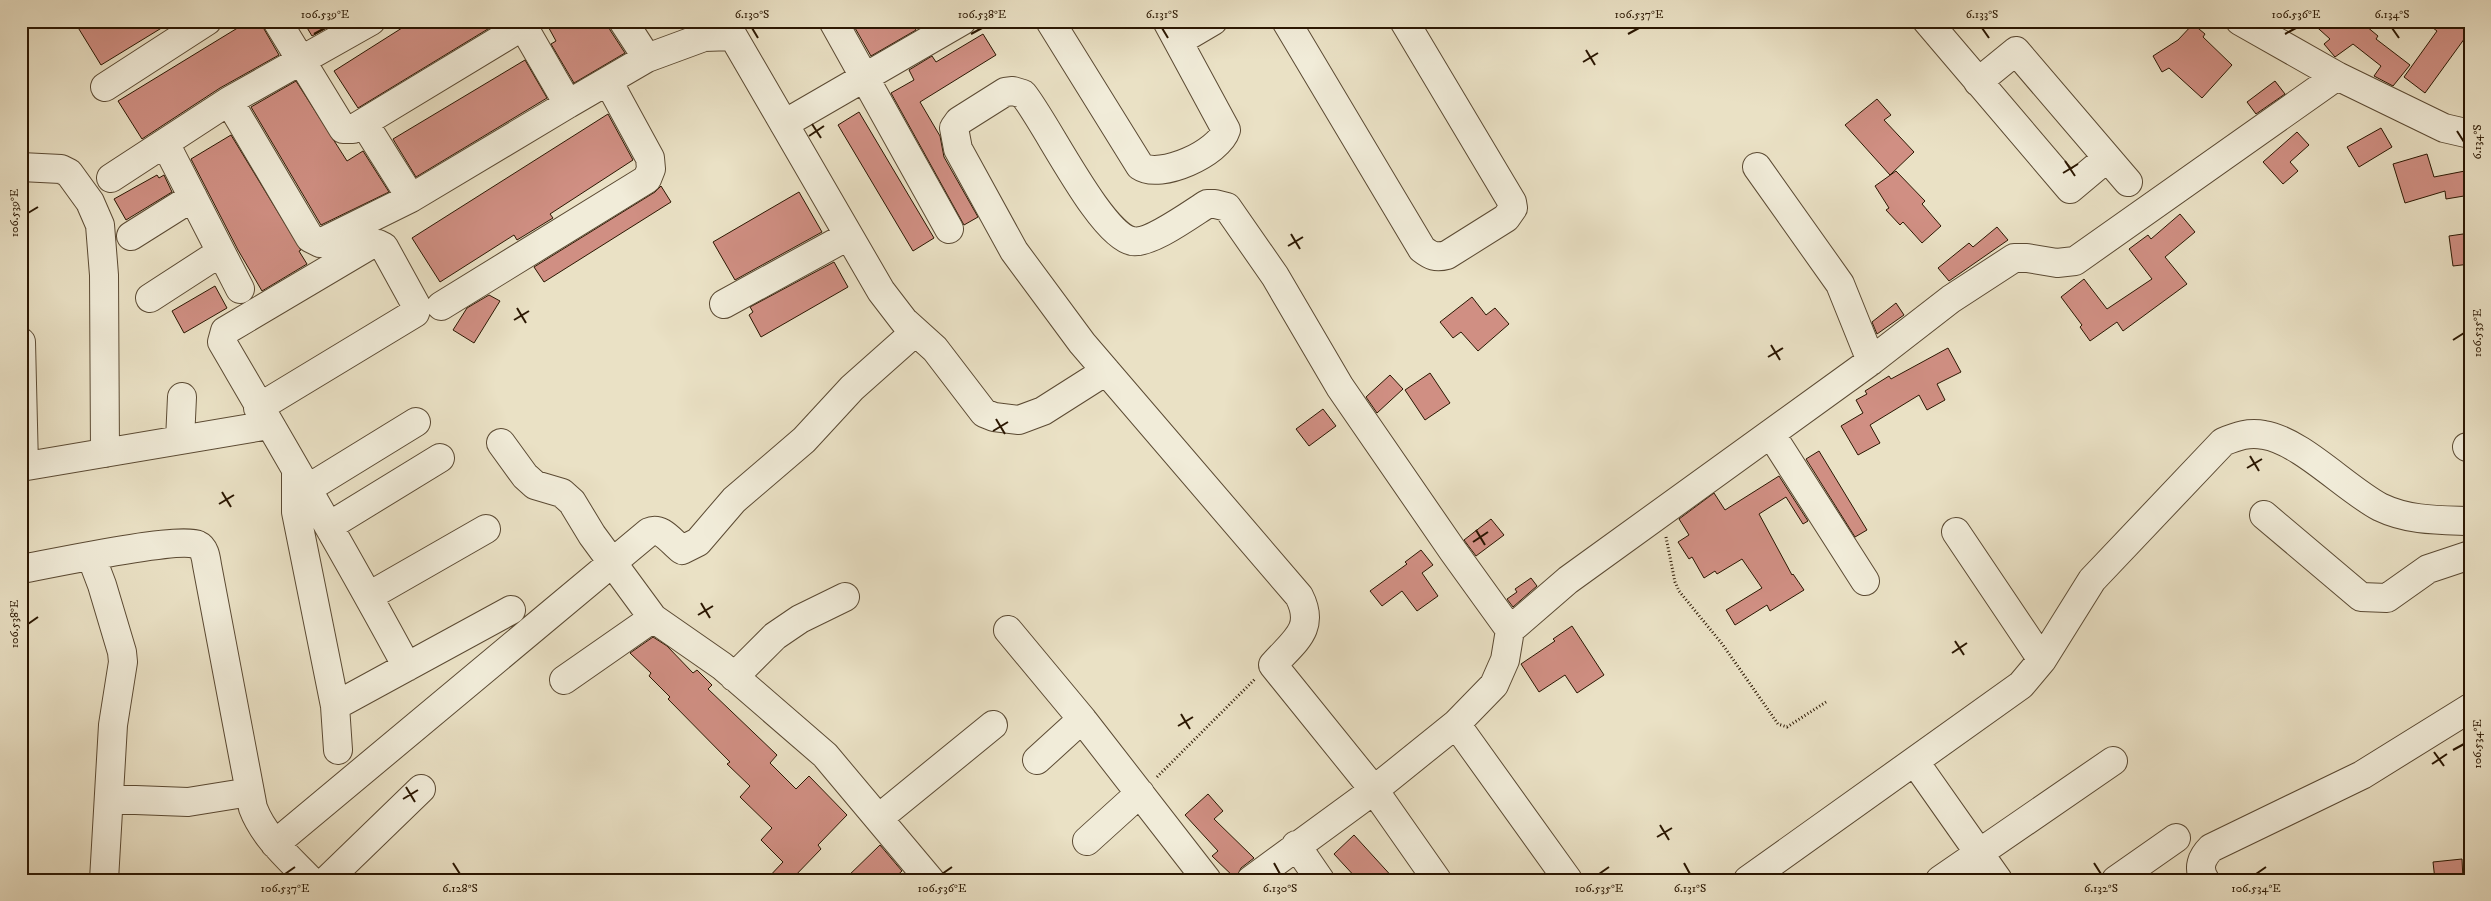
<svg xmlns="http://www.w3.org/2000/svg" width="2491" height="901" viewBox="0 0 2491 901" font-family="'IM FELL DW Pica',serif">
<style>
.building{fill:#d08f83;stroke:#2b1702}
.lines{fill:none;stroke-linecap:round;stroke-linejoin:round}
.minor-casing{stroke:#5b4a33;stroke-width:30}
.path{stroke:#2b1702;stroke-width:3;stroke-dasharray:1 2.5;stroke-linecap:butt}
.minor{stroke:#f1ecd9;stroke-width:28}
.ticks{fill:none;stroke:#2b1702;stroke-width:2}
.neatline{fill:none;stroke:#2b1702;stroke-width:2}
.ticks-label{font-size:12px;text-anchor:middle;fill:#2b1702}
</style>
<rect width="100%" height="100%" fill="#eae1c5"/>
<filter id="stains"><feTurbulence type="fractalNoise" baseFrequency=".004" numOctaves="4"/><feColorMatrix values="0 0 0 0 .2 0 0 0 0 .09 0 0 0 0 .02 0 0 0 .5 -.17"/></filter>
<radialGradient id="worn" r=".72"><stop offset=".6" stop-color="#630" stop-opacity="0"/><stop offset="1" stop-color="#630" stop-opacity=".3"/></radialGradient>
<!-- building -->
<path class="building" d="M74,21H173L101,65Z
M249,21H261L264,29L279,55L220,88L142,139L118,101Z
M303,21H339L312,36Z
M413,21H501L358,108L334,71Z
M545,21H607L610,30L625,53L574,83L551,44L556,41Z
M851,21H910L916,30L871,56Z
M2310,21H2360L2378,36L2376,39L2410,65L2393,86L2374,76L2381,66L2353,44L2335,57L2324,44L2330,39Z
M2424,21H2457L2470,31L2425,93L2404,77L2437,31Z
M2193,24L2205,34L2203,37L2232,65L2202,98L2169,68L2162,72L2153,56L2178,40Z
M983,34L996,55L920,102L940,136L944,157L978,217L964,225L891,93L914,80L909,70L932,56L936,62Z
M525,60L547,98L416,177L393,139Z
M296,81L347,161L363,151L389,192L321,225L251,107Z
M2275,81L2285,94L2256,114L2247,102Z
M1877,99L1891,115L1884,120L1914,152L1890,175L1845,125Z
M859,112L934,238L913,251L838,125Z
M608,114L633,160L550,214L553,218L517,240L514,235L440,282L412,238Z
M2381,128L2392,147L2359,167L2347,147Z
M2297,132L2309,145L2290,162L2298,171L2283,184L2263,162Z
M231,135L301,250L299,251L307,264L262,291L238,250L191,159Z
M2427,154L2434,177L2470,170V195L2446,199L2445,191L2405,203L2393,164Z
M1896,171L1925,201L1922,204L1941,226L1922,243L1903,222L1900,225L1886,210L1889,208L1875,186Z
M157,175L159,178L164,175L172,192L126,220L114,199Z
M661,186L671,202L544,282L534,267L655,192Z
M799,192L822,232L735,280L713,242Z
M2180,214L2195,232L2165,257L2187,284L2123,331L2117,322L2090,341L2080,327L2082,325L2061,297L2084,279L2107,309L2152,279L2129,249L2148,235L2151,239Z
M1997,227L2008,240L1949,281L1938,268L1969,243L1973,247Z
M2470,233V264L2453,266L2449,236Z
M834,262L848,287L761,337L749,315L753,312L750,307Z
M215,286L227,308L184,333L172,311Z
M489,295L500,301L474,343L453,330L467,308Z
M1472,297L1486,315L1495,308L1509,324L1478,351L1461,332L1453,338L1440,322Z
M1896,303L1904,315L1877,334L1872,322Z
M1948,348L1961,372L1937,384L1945,400L1927,410L1919,395L1870,425L1880,443L1858,455L1841,426L1863,413L1856,400L1867,394L1865,391L1889,376L1891,379Z
M1430,373L1450,403L1425,420L1405,390Z
M1390,375L1403,389L1377,413L1366,397Z
M1323,409L1336,426L1309,446L1296,429Z
M1819,451L1867,530L1855,537L1806,459Z
M1779,476L1808,521L1803,524L1786,497L1759,514L1792,575L1793,574L1804,590L1770,611L1767,605L1735,625L1726,610L1762,588L1742,559L1717,574L1715,571L1704,578L1692,557L1689,559L1678,542L1689,535L1679,519L1714,493L1725,510Z
M1491,519L1504,535L1476,556L1464,540Z
M1421,550L1433,565L1422,573L1438,596L1417,611L1402,591L1382,606L1370,591L1407,564L1405,562Z
M1531,578L1537,586L1513,607L1507,599L1517,592L1515,589Z
M1572,626L1604,675L1577,693L1565,675L1539,692L1521,664L1555,641L1553,639Z
M653,637L667,646L693,673L697,670L712,685L708,689L777,755L770,763L796,789L809,776L847,815L818,845L821,849L791,880H766L783,862L761,840L772,828L740,797L750,786L727,764L730,762L668,699L670,697L649,676L651,673L630,653Z
M1208,794L1223,811L1214,819L1254,858L1241,868L1236,879L1212,856L1218,851L1185,815Z
M1354,835L1395,880H1358L1334,854Z
M880,845L902,871L892,880H844Z
M2462,859L2463,880H2435L2433,862Z"/>
<g class="lines">
<defs>
<path id="minor" d="M277,21L343,129H353L523,26L568,104L647,58
M371,21L229,101L310,238L320,243L411,198L568,104
M623,21L647,58L704,37L733,36L881,291L904,321L935,349L984,413L994,417L1019,420L1043,411L1106,371
M833,21L949,229
M1050,21L1140,166C1160,180 1219,153 1226,130L1167,21
M1286,21L1422,249C1431,256 1436,258 1447,255L1506,218L1513,208L1512,202L1404,21
M1927,21L2070,189L2107,158
M2240,21L2337,76
M1179,41L1213,21
M1978,82L2016,51L2128,182
M105,87L207,21
M364,123L411,198
M784,124L962,21
M165,143L240,289
M21,167L61,169L69,173L90,202L100,225L104,275L105,453
M1757,167L1840,284L1871,361
M111,178L229,101
M131,236L193,197
M150,298L221,252
M724,304L848,236
M441,306L647,179L651,169L650,158L608,81
M21,342L24,466
M258,408L415,313L417,307L384,247L378,244L370,245L225,331L222,342C285,450 348,557 407,667
M1771,434L1865,581
M180,440L182,397
M501,443L525,476L535,485L562,493L572,502L592,535L653,618L722,666L825,755L930,880
M2467,447L2470,448
M21,467L269,425
M296,473V512L335,706L338,750
M307,489L416,422
M2264,515L2361,597L2387,598L2428,569L2470,555
M329,526L440,458
M1956,532L2042,660
M91,556L102,585L122,652L123,662L113,725L104,880
M21,569C49,564 179,536 198,545C205,548 206,559 207,565L253,808C264,837 289,858 310,880
M369,596L486,529
M1008,630L1082,719L1207,880
M734,677L775,636L800,619L845,597
M564,680L653,618
M335,706L511,610
M1456,724L1568,880
M1037,760L1082,719
M1915,762L1998,880
M109,799L188,802L250,792
M879,818L993,725
M1087,841L1140,793
M275,844L649,532C662,526 672,543 682,550L698,542L734,500L804,440L852,388L915,332
M1296,845L1320,880
M327,880L421,789
M1251,880L1374,790L1456,724L1494,685L1505,660L1510,630L1568,580L1871,361L1951,299L2014,258H2027L2057,263L2075,261L2337,76L2444,128L2470,134
M1437,880L1374,790L1273,665C1294,641 1316,629 1299,596L1082,343L1014,251L958,149L954,128L959,121L1005,92L1013,91L1023,94C1046,122 1100,235 1132,241C1149,245 1191,214 1207,204H1215L1227,207L1275,276L1340,387L1453,551L1510,630
M1748,880L2021,685L2042,660L2092,580L2223,442C2237,436 2249,432 2264,435C2301,441 2346,489 2380,507C2409,521 2439,520 2470,521
M1940,880L2113,761
M2116,880L2176,838
M2205,880C2197,868 2202,857 2211,848L2362,775L2470,708"/>
</defs>
<!-- minor casing -->
<use href="#minor" class="minor-casing"/>
<!-- path -->
<path class="path" d="M1666,537L1675,582L1679,591L1723,645L1778,724L1787,727L1826,702
M1157,777L1255,679"/>
<!-- minor -->
<use href="#minor" class="minor"/>
</g>
<!-- ticks -->
<path class="ticks" d="M752,28L758,38M1162,28L1168,38M1982,28L1989,38M2392,28L2399,38M314,34L325,28M971,34L982,28M1628,34L1639,28M2285,34L2296,28M1586,50L1595,65M1583,62L1598,53M812,124L821,138M2457,131L2464,142M809,136L824,126M2065,161L2075,176M2063,173L2078,164M28,213L38,207M1291,234L1300,249M1288,246L1303,237M517,308L526,323M514,320L529,311M2453,340L2464,333M1771,345L1780,360M1768,357L1783,348M996,419L1005,434M993,431L1008,422M2250,456L2259,471M2247,468L2262,459M222,492L231,507M219,504L234,495M1476,530L1485,545M1473,542L1488,532M701,603L710,618M698,615L713,606M28,624L38,617M1955,641L1964,655M1952,653L1967,643M1181,714L1190,729M1178,726L1193,717M2453,750L2464,744M2434,752L2444,766M2432,764L2447,754M406,787L415,802M403,799L418,790M1660,825L1669,840M1657,837L1672,828M453,863L460,874M1274,863L1280,874M1684,863L1690,874M2094,863L2101,874M285,874L295,867M942,874L952,867M1599,874L1609,867M2256,874L2266,867"/>
<!-- margin -->
<rect width="2491" height="901" fill="none" stroke="#eae1c5" stroke-width="55"/>
<rect x="28" y="28" width="2436" height="846" class="neatline"/>
<g class="ticks-label">
<text x="325" y="18">106.539°E</text>
<text x="752" y="18">6.130°S</text>
<text x="982" y="18">106.538°E</text>
<text x="1162" y="18">6.131°S</text>
<text x="1639" y="18">106.537°E</text>
<text x="1982" y="18">6.133°S</text>
<text x="2296" y="18">106.536°E</text>
<text x="2392" y="18">6.134°S</text>
<text transform="translate(2477 142) rotate(-90)" y="4">6.134°S</text>
<text transform="translate(14 213) rotate(-90)" y="4">106.539°E</text>
<text transform="translate(2477 333) rotate(-90)" y="4">106.535°E</text>
<text transform="translate(14 624) rotate(-90)" y="4">106.538°E</text>
<text transform="translate(2477 744) rotate(-90)" y="4">106.534°E</text>
<text x="285" y="892">106.537°E</text>
<text x="460" y="892">6.128°S</text>
<text x="942" y="892">106.536°E</text>
<text x="1280" y="892">6.130°S</text>
<text x="1599" y="892">106.535°E</text>
<text x="1690" y="892">6.131°S</text>
<text x="2101" y="892">6.132°S</text>
<text x="2256" y="892">106.534°E</text>
</g>
<rect width="100%" height="100%" filter="url(#stains)"/>
<rect width="100%" height="100%" fill="url(#worn)"/>
</svg>
